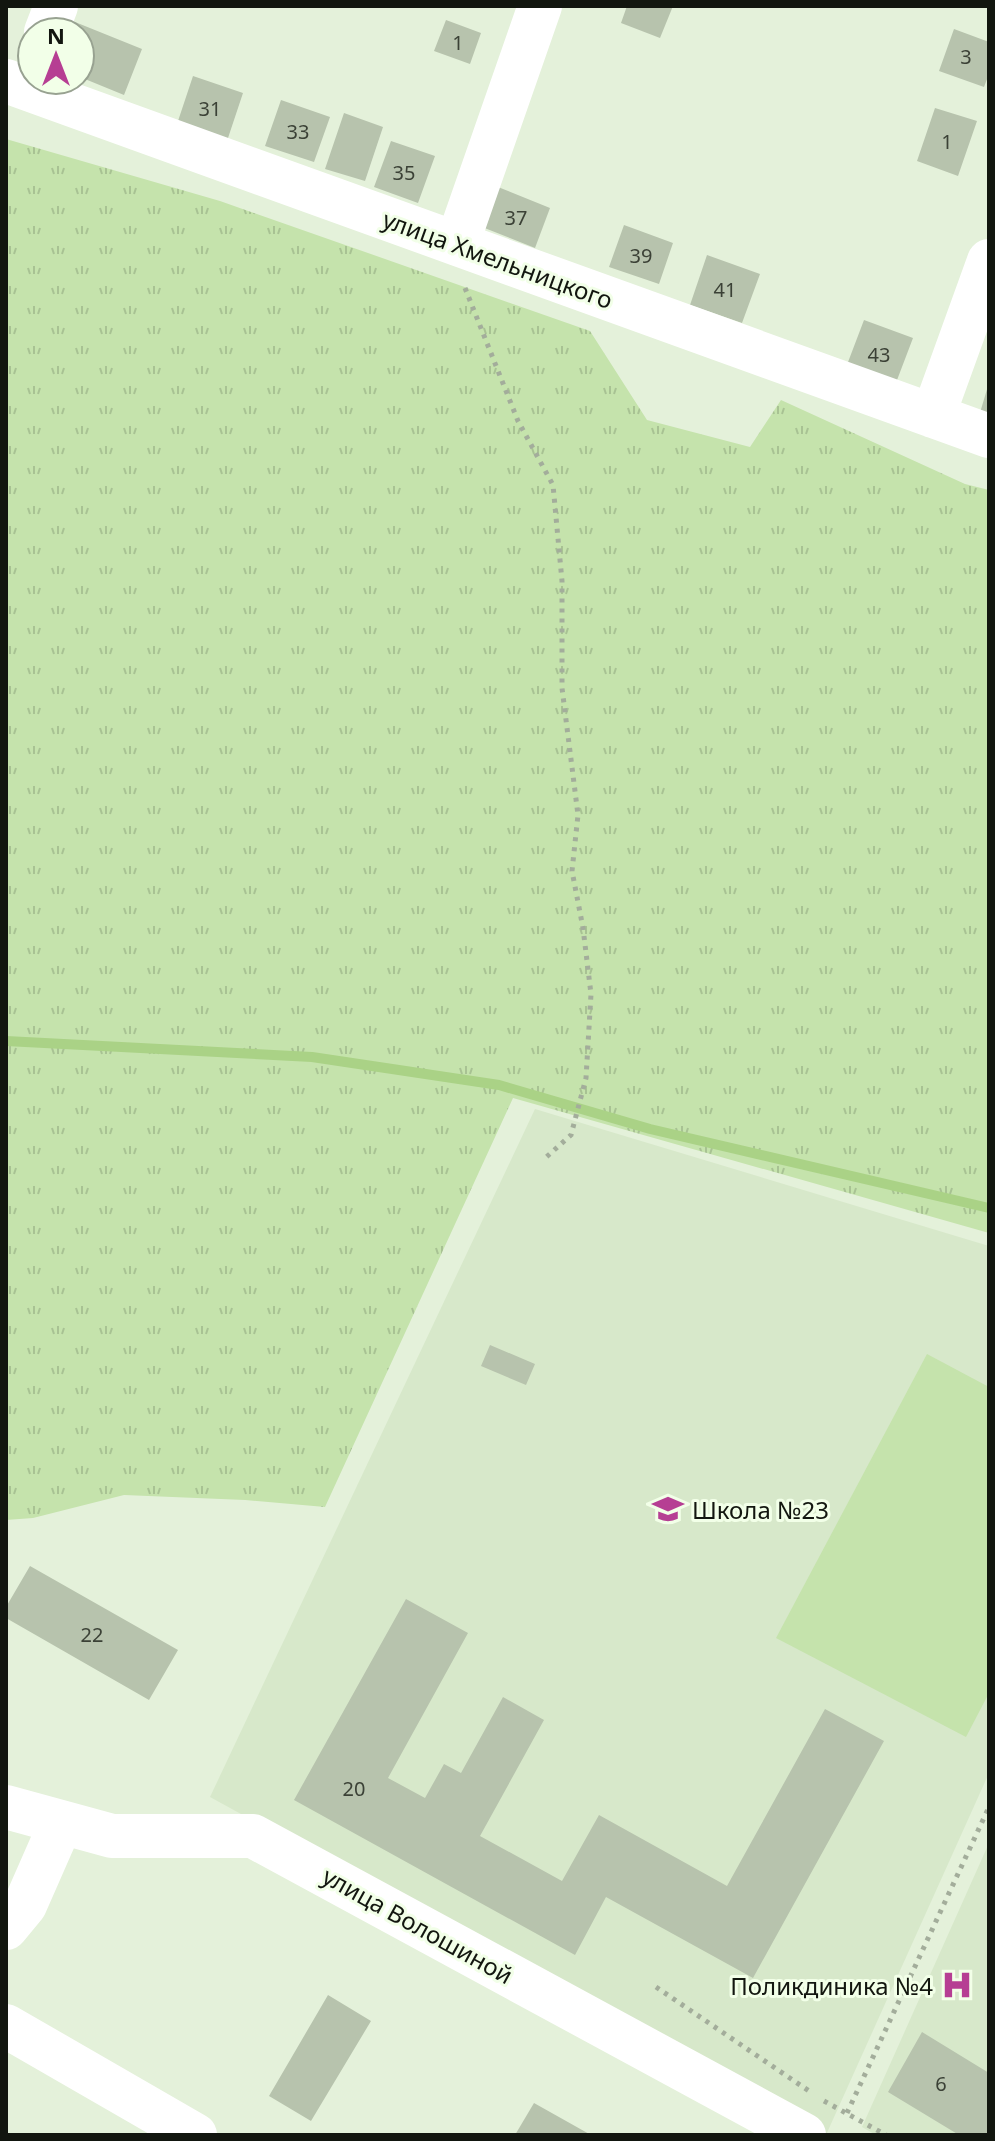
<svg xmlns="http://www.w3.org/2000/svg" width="995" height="2141" viewBox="0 0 995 2141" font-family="'Noto Sans',sans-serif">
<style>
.built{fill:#d7e8ca}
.grass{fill:url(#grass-tufts)}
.garden{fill:#c5e3ac}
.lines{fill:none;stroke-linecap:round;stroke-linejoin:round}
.stream{stroke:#aad286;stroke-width:10}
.building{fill:#b7c3ad}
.path{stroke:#a3ad9b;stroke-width:5;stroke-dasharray:4 6;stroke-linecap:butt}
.minor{stroke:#fff;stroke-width:44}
.labels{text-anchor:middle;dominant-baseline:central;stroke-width:6;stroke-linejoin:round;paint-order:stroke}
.number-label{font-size:20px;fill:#3b4136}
.street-label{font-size:24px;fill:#12160f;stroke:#f2ffe8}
.poi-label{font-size:24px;fill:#12160f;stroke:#f2ffe8;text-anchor:start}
</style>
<defs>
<pattern id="grass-tufts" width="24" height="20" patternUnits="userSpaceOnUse" patternTransform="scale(2)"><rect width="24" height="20" fill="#c5e3ac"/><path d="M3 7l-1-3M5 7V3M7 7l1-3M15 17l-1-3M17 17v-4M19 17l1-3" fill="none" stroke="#a8c293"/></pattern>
</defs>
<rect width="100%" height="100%" fill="#e4f1da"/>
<!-- built -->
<path class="built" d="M535,1109L989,1246V1773L826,2135L210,1797Z
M989,1843V2135H876L862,2127Z"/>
<!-- grass -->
<path class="grass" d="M6,139L220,201L590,331L647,420L750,447L781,400L965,484L989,490V1233L513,1098L325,1507L245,1500L124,1495L33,1518L6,1520Z"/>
<!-- garden -->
<path class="garden" d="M927,1354L989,1387V1693L966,1737L776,1638Z"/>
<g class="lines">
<!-- stream -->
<path class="stream" d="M6,1041L312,1057L499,1085L650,1129L989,1208"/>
</g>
<!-- building -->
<path class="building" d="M627,6H673L660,38L621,23Z
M446,20L481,33L470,64L434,51Z
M75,22L142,49L124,95L80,77V32H71Z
M954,29L989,42V74L984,87L939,71Z
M193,76L243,93L227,141L177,124Z
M281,100L330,117L314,162L265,146Z
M935,108L977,121L958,176L917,161Z
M344,113L383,127L365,181L325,169Z
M391,141L435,156L418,203L374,187Z
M498,187L550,208L535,248L482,227Z
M624,225L673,243L659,284L609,267Z
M707,255L760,274L742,323L690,305Z
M864,320L913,338L894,388L845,370Z
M988,386H989V419L979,416Z
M490,1345L535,1364L526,1385L481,1366Z
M30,1566L178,1650L149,1700L6,1618V1607Z
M406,1599L468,1633L388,1778L425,1798L444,1764L461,1773L503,1697L544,1720L480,1836L562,1881L599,1815L727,1886L825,1709L884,1741L753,1978L606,1897L575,1955L294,1800Z
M328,1995L371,2021L311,2121L269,2096Z
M922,2032L989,2073V2135H959L888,2092Z
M534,2103L591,2135H515Z"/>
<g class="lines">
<!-- path -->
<path class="path" d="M465,288L518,421L553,485L562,581V688L578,815L572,871L583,928L591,994L586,1078L571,1135L543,1160
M656,1987L809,2091
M824,2101L886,2135
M847,2113L989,1807"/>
<!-- minor -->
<path class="minor" d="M46,32L56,6
M6,81L989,436
M457,244L540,6
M933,416L989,261
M6,1807L112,1836H253L804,2135
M6,1928L25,1905L61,1823
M6,2026L195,2135"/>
</g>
<!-- icons -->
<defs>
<symbol id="school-bare" viewBox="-9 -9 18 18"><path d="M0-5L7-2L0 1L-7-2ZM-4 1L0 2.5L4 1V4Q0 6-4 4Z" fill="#b63e93" stroke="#f2ffe8" stroke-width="2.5" paint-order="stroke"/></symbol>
<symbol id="hospital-bare" viewBox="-9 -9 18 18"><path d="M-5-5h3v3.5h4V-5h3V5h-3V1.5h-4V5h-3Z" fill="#b63e93" stroke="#f2ffe8" stroke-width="2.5" paint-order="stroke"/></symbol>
</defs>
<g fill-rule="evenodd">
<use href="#school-bare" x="646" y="1487" width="44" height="44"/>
<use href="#hospital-bare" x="935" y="1963" width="44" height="44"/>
</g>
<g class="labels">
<!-- number labels -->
<g class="number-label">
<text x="458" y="42">1</text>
<text x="966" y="56">3</text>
<text x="210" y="108">31</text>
<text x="298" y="131">33</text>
<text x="947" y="141">1</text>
<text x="404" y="172">35</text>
<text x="516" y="217">37</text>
<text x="641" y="255">39</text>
<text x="725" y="289">41</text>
<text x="879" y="354">43</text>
<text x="92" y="1634">22</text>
<text x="354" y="1788">20</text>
<text x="941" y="2083">6</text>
</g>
<!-- street labels -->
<g class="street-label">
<text transform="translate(498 259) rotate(20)">улица Хмельницкого</text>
<text transform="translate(418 1925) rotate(29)">улица Волошиной</text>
</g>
<!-- poi labels -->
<g class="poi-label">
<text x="692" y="1509">Школа №23</text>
<text x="933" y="1985" text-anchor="end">Поликдиника №4</text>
</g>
</g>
<!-- border -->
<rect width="995" height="2141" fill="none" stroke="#12160f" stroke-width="16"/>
<!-- north arrow -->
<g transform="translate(56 56)"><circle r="38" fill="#f2ffe8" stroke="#98a291" stroke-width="2"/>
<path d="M0-6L14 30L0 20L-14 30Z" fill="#b63e93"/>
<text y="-12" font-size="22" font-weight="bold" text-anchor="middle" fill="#12160f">N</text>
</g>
</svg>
